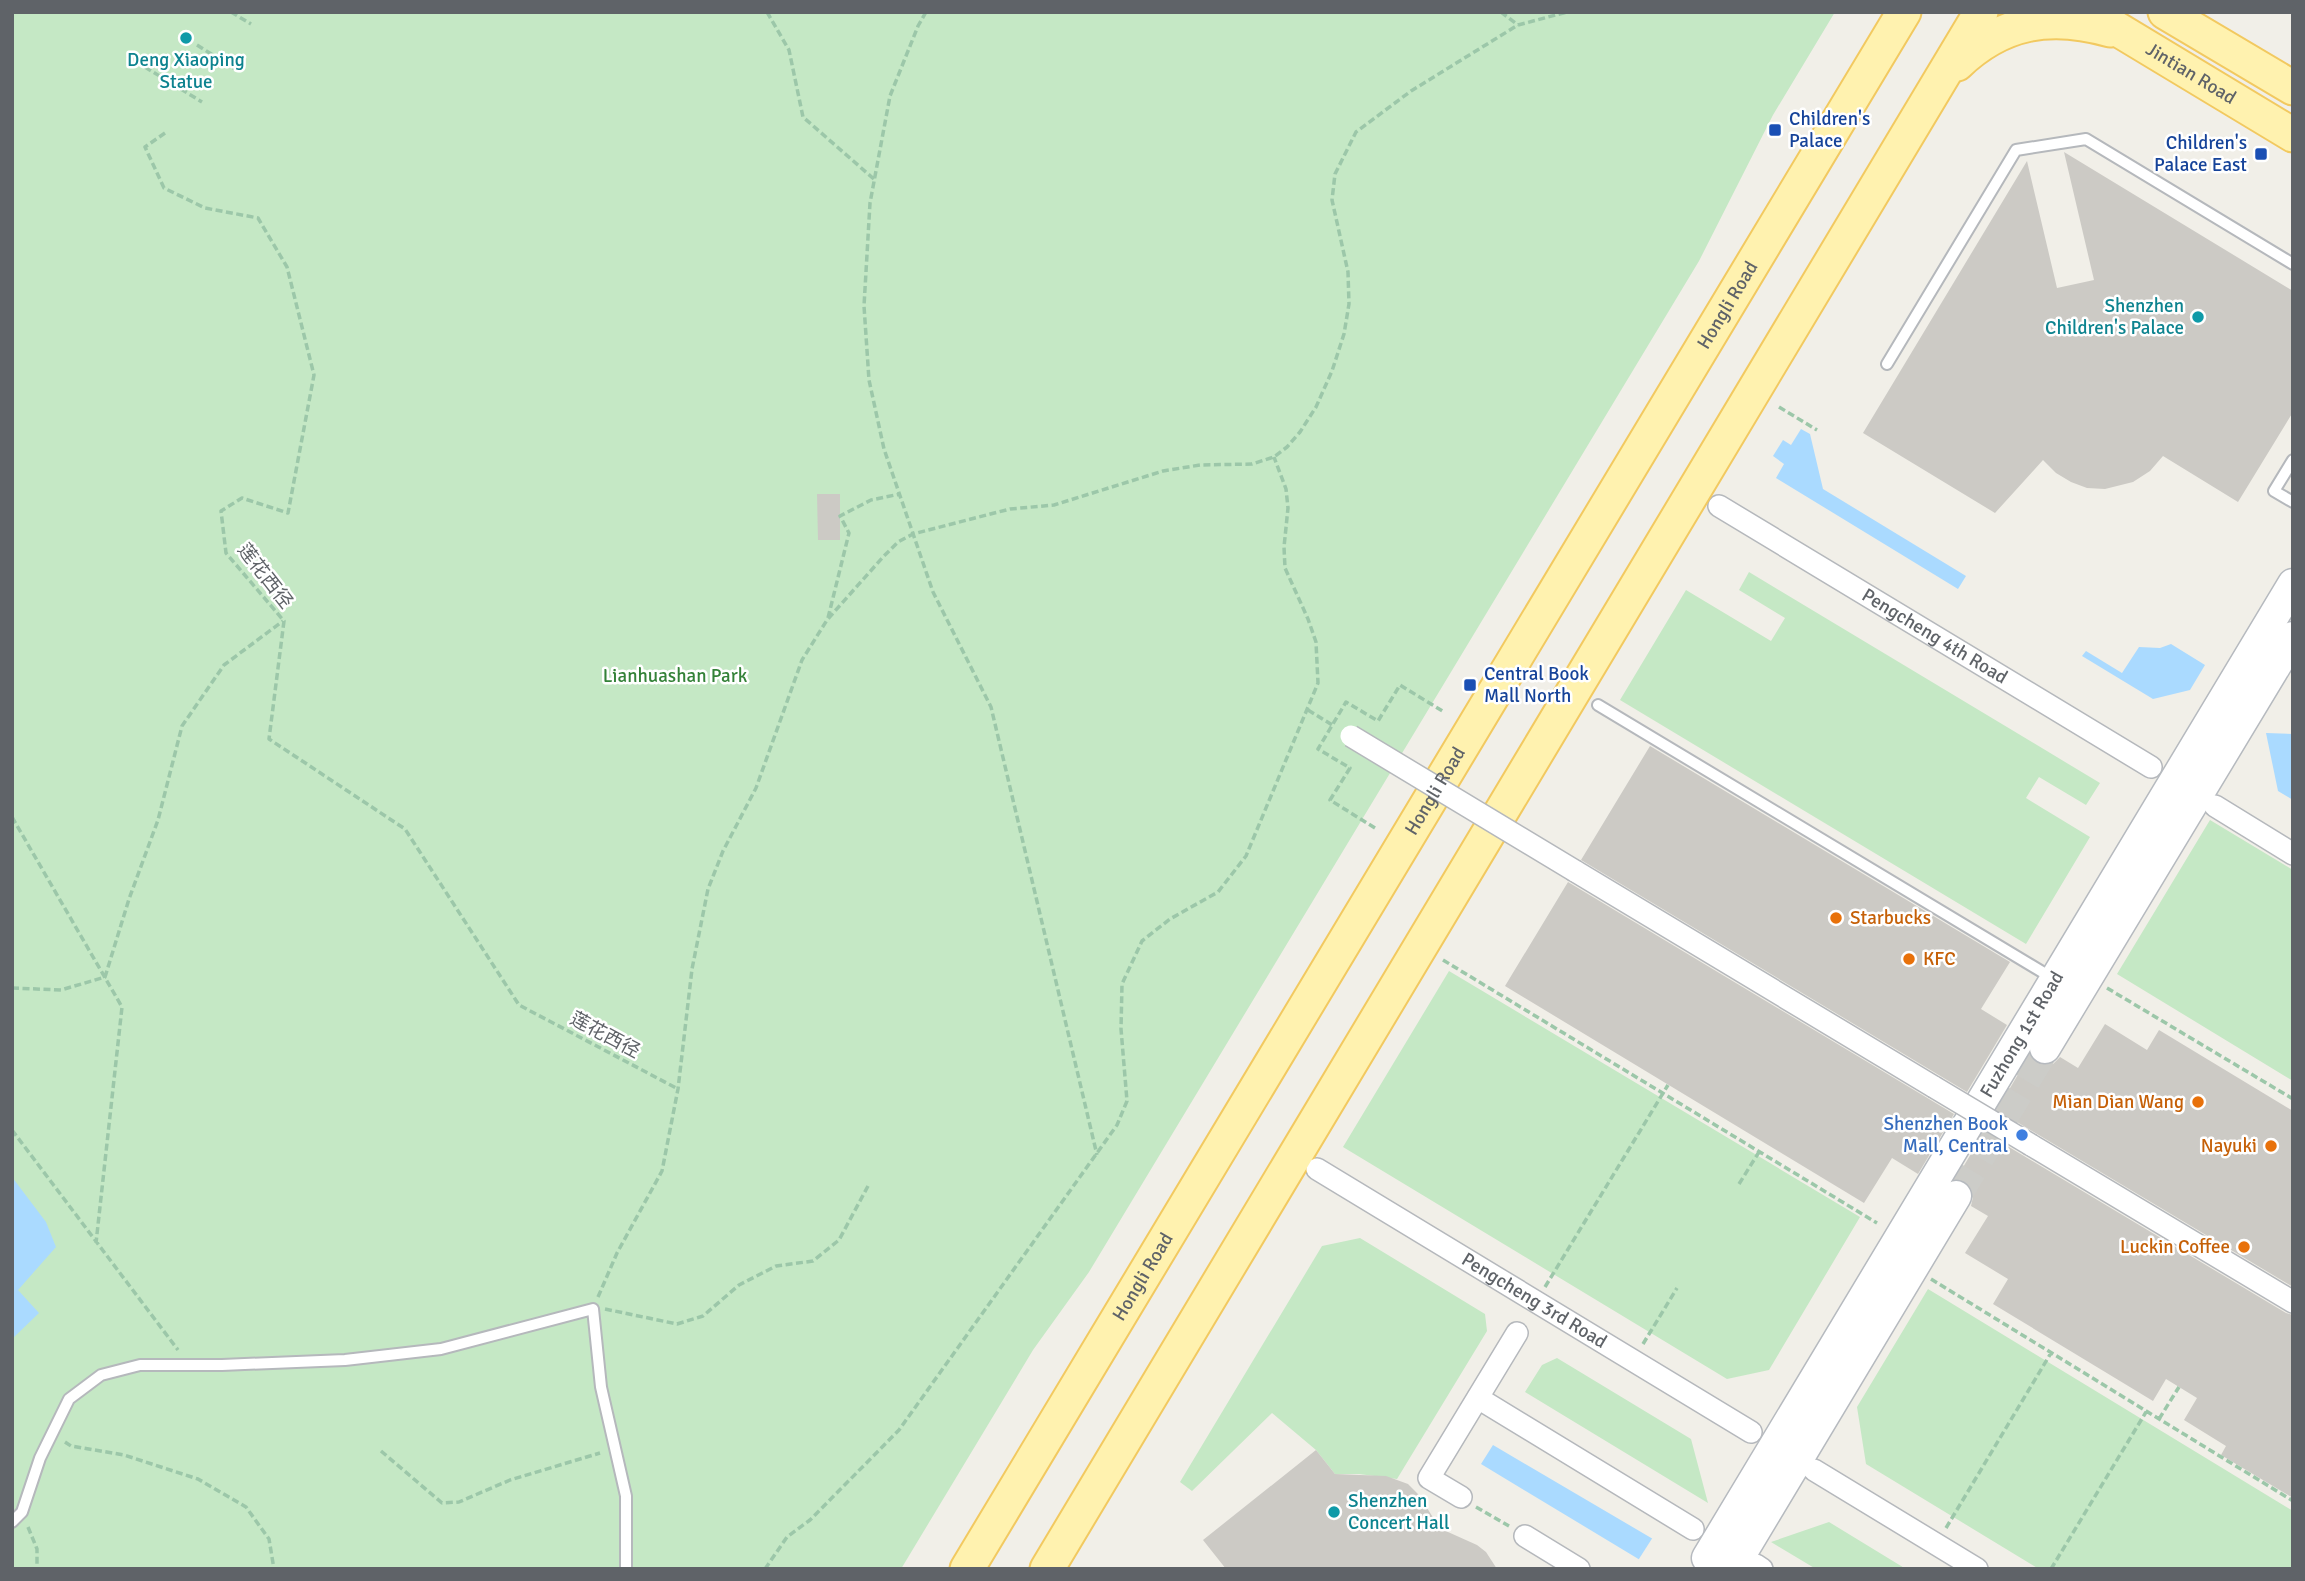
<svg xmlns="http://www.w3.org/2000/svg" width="2305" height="1581" viewBox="0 0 2305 1581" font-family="Signika,'Noto Sans SC',sans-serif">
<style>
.green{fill:#c5e8c5}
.water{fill:#aadaff}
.pier{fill:#f1efe8}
.building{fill:#cccac5}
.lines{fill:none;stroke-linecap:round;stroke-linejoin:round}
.secondary-tunnel{stroke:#ccccc8;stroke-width:30;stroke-dasharray:30 15;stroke-linecap:butt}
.lane-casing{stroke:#b5b8bc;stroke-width:14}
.street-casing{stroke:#b5b8bc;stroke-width:24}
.secondary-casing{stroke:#b6babf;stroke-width:33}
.primary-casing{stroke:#f2c960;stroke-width:37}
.path{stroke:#9cc7a9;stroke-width:3.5;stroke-dasharray:7 3.5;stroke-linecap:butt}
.lane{stroke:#fff;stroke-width:10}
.street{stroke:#fff;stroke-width:21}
.secondary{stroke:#fff;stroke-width:30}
.primary{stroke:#fff2af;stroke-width:33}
.street-bridge-casing{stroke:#b5b8bc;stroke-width:24;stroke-linecap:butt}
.street-bridge{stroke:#fff;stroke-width:21}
.culture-dot{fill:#0f9aa8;stroke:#fff;stroke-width:2.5}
.transit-dot{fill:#1a4fb4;stroke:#fff;stroke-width:2.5}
.food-dot{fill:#e8710a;stroke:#fff;stroke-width:2.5}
.shop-dot{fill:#3f7fe0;stroke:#fff;stroke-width:2.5}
.labels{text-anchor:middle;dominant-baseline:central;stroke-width:5;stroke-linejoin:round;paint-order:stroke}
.culture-label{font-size:19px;fill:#0d838f;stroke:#fff}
.street-label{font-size:19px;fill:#5f6368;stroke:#fff}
.transit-label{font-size:19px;fill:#164399;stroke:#fff;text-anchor:start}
.park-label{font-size:19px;fill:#348238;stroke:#fff}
.food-label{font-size:19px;fill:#c56008;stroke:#fff;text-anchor:end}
.shop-label{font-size:19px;fill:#366cbe;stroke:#fff;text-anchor:end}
</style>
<rect width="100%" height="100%" fill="#f1efe8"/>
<!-- green -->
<path class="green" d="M12,12H1835L1773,115L1699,261L1089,1272L1033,1350L901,1569H12Z
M1749,572L2100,783L2086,805L2039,777L2026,798L2090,837L2026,944L1620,700L1686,590L1771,641L1785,618L1739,590Z
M2210,820L2293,870V1081L2117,974Z
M1449,971L1860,1217L1769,1370L1727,1379L1343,1147Z
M1360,1238L1485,1314L1487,1331L1397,1479L1359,1474H1335L1316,1450L1272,1413L1192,1491L1180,1482L1322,1246Z
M1928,1289L2293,1511V1569H2039L1866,1464L1857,1407Z
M1557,1358L1691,1439L1708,1503L1525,1392L1542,1365Z
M1829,1522L1906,1569H1816L1771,1542Z"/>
<!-- water -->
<path class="water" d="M1801,429L1810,434L1823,489L1966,576L1958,589L1776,478L1784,464L1773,456L1783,440L1791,445Z
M2171,644L2205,665L2190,690L2153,699L2082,656L2086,651L2122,673L2139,647L2160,648Z
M2266,733L2293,734V800L2278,791Z
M12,1177L46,1222L56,1247L18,1290L39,1313L12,1339Z
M1493,1445L1704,1569H1655L1481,1464Z"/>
<!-- pier -->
<path class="pier" d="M1653,1537L1707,1569H1648L1637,1562Z"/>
<!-- building -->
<path class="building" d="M2064,152L2293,291V412L2238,502L2163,456L2150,471L2133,482L2105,489L2087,488L2071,482L2056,473L2043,460L1995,513L1863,433L2027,161L2057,288L2094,280Z
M817,494H840V540H818Z
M1650,746L2010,962L1981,1009L2007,1025L1967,1092L1581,860Z
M1568,882L1954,1114L1918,1174L1892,1158L1864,1203L1505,986Z
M2105,1024L2147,1050L2159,1030L2293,1111V1287L1997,1110L2029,1056L2035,1063L2044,1065L2053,1064L2060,1057L2078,1068Z
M1984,1132L2286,1313L2293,1315V1498L2221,1455L2226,1446L2184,1420L2197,1398L2166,1379L2153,1401L1993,1304L2008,1279L1965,1253L1988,1216L1971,1206L1973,1197L1971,1187L1964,1181L1956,1179Z
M1316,1450L1335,1474L1386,1476L1408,1484L1419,1495L1437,1524L1448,1532L1477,1545L1486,1552L1497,1569H1226L1203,1540Z"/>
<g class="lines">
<!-- secondary-tunnel -->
<path class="secondary-tunnel" d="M1956,1196L2045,1048"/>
<defs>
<path id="lane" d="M1887,364L2016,150L2086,139L2293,264
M2293,460L2274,491L2293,502
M1598,705L2054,979
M12,1522L22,1512L40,1458L69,1399L101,1375L140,1365H222L345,1360L441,1349L593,1309L601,1387L626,1496V1569"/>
<g id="street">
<path id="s1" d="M1719,506L2151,767"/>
<path d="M2215,806L2293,854"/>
<path d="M1575,871L1934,1087"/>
<path d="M2031,1145L2293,1302"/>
<path id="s2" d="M1317,1169L1751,1432"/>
<path d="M1478,1398L1693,1529"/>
<path d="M1814,1470L1977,1569"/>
<path d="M1461,1497L1429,1478L1517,1333"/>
<path d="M1525,1536L1579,1569"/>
<path d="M1756,1565L1762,1569"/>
</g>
<g id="secondary">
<path d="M2045,1048L2293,637"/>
<path id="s3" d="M1707,1558L2293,584"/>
<path d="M1732,1569L1956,1196"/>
</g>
<g id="primary">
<path id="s4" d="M2089,12L2293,135"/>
<path d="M2165,12L2293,88"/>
<path d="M1957,64C2002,21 2051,13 2110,30"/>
<path id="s5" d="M967,1569L1904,12"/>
<path d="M1047,1569L1981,12"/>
</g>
</defs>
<!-- lane casing -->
<use href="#lane" class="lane-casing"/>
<!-- street casing -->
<use href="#street" class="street-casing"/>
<!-- secondary casing -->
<use href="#secondary" class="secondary-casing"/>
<!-- primary casing -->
<use href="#primary" class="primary-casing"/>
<!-- path -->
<path class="path" d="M231,12L251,24
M767,12L789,50L803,117L875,180
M926,12L918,26L890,96L870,203L864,306L869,380L884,449L933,592L991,707L1097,1155
M1501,12L1518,25
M197,45L235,69
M127,56L202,102
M165,133L145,147L164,188L205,208L258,218L287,267L314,375L288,513L242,498L221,511L226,553L284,621L269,739L405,829L519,1005L678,1089
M1779,407L1817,430
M828,618L849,533L840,516L871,500L900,494
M1308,710L1334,726
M12,817L122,1007L96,1243
M1375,828L1330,800L1350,768L1318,749L1346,702L1378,721L1400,685L1444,712
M1443,960L1877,1223
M12,988L61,990L105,977L129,899L158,820L182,726L224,665L283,621
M2107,988L2293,1099
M12,1130L178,1350
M1739,1184L1759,1152
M1931,1279L2293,1501
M1545,1287L1668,1085
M598,1297L617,1253L662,1171L678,1089L692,969L708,889L723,851L756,788L802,660L827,620L883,557L898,542L913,534L1010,509L1054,505L1163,471L1200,465L1252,464L1274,457L1287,447L1300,432L1316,407L1332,371L1344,334L1349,304L1348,272L1332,200L1335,174L1356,132L1411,91L1518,25L1567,12
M605,1309L677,1324L703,1316L739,1285L776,1266L813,1261L839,1240L868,1186
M1643,1344L1677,1288
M2159,1419L2179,1387
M65,1442L71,1446L124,1455L198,1479L246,1507L269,1539L274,1569
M381,1451L442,1503L459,1502L510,1480L600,1453
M1476,1507L1509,1526
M28,1527L37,1549V1569
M1946,1528L2051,1353
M765,1569L787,1537L810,1520L899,1430L1117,1125L1127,1101L1121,1029L1122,984L1142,941L1170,919L1218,892L1246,856L1318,683L1316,642L1308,619L1285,568L1284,547L1288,508L1286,489L1274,457
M2051,1569L2146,1412"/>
<!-- lane -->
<use href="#lane" class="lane"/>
<!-- street -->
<use href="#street" class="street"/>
<!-- secondary -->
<use href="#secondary" class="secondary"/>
<!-- primary -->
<use href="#primary" class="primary"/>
<defs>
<path id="street-bridge" d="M1351,736L1575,871
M1934,1087L2031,1145"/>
</defs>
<!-- street-bridge casing -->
<use href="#street-bridge" class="street-bridge-casing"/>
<!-- street-bridge -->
<use href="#street-bridge" class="street-bridge"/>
</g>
<!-- markers -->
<g class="culture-dot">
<circle cx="186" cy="38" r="7"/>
<circle cx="2198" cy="317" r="7"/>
<circle cx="1334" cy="1512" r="7"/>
</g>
<g class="transit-dot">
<rect x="1768" y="123" width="14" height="14" rx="3.5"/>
<rect x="2254" y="147" width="14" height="14" rx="3.5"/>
<rect x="1463" y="678" width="14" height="14" rx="3.5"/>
</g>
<g class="food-dot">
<circle cx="1836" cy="918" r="7"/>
<circle cx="1909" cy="959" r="7"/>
<circle cx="2198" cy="1102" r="7"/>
<circle cx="2271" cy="1146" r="7"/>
<circle cx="2244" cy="1247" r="7"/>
</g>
<circle class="shop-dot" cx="2022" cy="1135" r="7"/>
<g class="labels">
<!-- culture labels -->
<g class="culture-label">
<text x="186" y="60">Deng Xiaoping<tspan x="186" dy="22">Statue</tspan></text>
<text x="2184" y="306" text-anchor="end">Shenzhen<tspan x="2184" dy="22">Children's Palace</tspan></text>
<text x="1348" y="1501" text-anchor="start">Shenzhen<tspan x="1348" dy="22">Concert Hall</tspan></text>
</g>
<!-- street labels -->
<g class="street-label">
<text stroke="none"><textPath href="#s4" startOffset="119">Jintian Road</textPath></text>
<text stroke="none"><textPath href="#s5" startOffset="1475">Hongli Road</textPath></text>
<text transform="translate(265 576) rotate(52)">莲花西径</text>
<text stroke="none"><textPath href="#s1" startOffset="252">Pengcheng 4th Road</textPath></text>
<text stroke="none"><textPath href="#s5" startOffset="908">Hongli Road</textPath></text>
<text stroke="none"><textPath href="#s3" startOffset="611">Fuzhong 1st Road</textPath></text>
<text transform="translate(605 1035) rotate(28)">莲花西径</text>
<text stroke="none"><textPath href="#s5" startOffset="341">Hongli Road</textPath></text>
<text stroke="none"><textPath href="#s2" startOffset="254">Pengcheng 3rd Road</textPath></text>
</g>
<!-- transit labels -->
<g class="transit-label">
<text x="1789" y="119">Children's<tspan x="1789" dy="22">Palace</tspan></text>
<text x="2247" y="143" text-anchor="end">Children's<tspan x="2247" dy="22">Palace East</tspan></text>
<text x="1484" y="674">Central Book<tspan x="1484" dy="22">Mall North</tspan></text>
</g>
<!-- park labels -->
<g class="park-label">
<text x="675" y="676">Lianhuashan Park</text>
</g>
<!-- food labels -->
<g class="food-label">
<text x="1850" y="918" text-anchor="start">Starbucks</text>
<text x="1923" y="959" text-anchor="start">KFC</text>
<text x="2184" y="1102">Mian Dian Wang</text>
<text x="2257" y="1146">Nayuki</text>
<text x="2230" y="1247">Luckin Coffee</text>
</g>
<!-- shop labels -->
<g class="shop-label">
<text x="2008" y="1124">Shenzhen Book<tspan x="2008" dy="22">Mall, Central</tspan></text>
</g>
</g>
<!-- border -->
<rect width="2305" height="1581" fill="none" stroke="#5f6368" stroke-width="28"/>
</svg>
